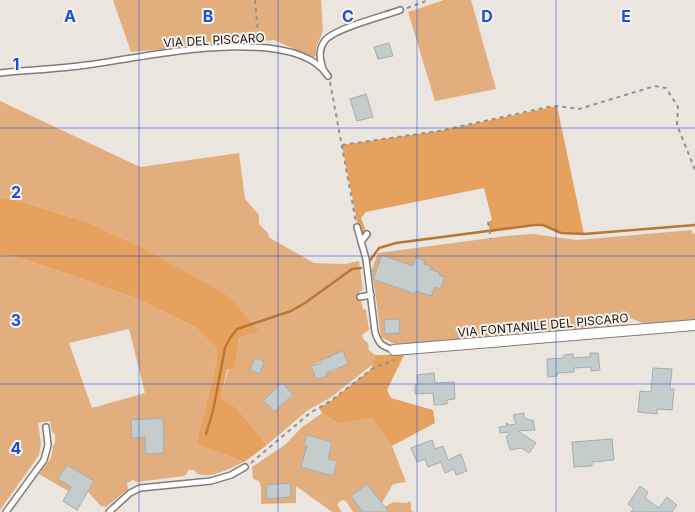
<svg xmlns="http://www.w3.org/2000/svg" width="695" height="512" viewBox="0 0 695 512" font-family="Inter,sans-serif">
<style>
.green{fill:#e3ae7e;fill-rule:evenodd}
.forest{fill:#e6a15f}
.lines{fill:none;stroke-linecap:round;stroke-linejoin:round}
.stream{stroke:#ba7834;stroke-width:2.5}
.building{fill:#c5cdcc;stroke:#a5adac}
.service-casing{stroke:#817c78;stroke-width:8}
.minor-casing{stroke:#817c78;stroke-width:12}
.path{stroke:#96918d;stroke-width:2;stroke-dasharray:4 4;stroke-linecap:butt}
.service{stroke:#fff;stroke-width:5}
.minor{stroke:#fff;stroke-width:10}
.grid{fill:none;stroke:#1d4ed8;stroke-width:1;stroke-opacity:0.55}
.labels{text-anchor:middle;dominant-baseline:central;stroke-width:4;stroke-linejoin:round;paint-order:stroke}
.street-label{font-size:12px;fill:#181614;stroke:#f8f3ee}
.grid-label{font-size:16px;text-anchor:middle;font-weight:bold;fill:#1d4ed8;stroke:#f8f3ee;stroke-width:4;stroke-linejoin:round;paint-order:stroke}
</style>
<rect width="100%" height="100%" fill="#ebe5e0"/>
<!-- green -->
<path class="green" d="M113,0H321L323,31L316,48V56L313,57L274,40L131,52Z
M444,0H471L496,89L435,101L408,12Z
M0,101L140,167L239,153L245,199L259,215V224L267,232L270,238L314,263L344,264L359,261L363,290L359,292L363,309L366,310L369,330L362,335L364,340L368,343L369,350L375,355L372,365L330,398L308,410L267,445L237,408L221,398L228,369L235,370L239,336L258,331L139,246L87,222L16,200L0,197ZM332,356L337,370L326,373L327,376L316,379L311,366ZM282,383L293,395L274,411L263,401Z
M692,230V233L695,234V321L648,325L630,318L627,326L396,345L381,337L375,291L371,271L378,253L506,236L533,234L577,240Z
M0,255L17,257L79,278L135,298L195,327L217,349L216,365L196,444L244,462C233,467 202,484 194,470H189L185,476L137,482L133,480L127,483L128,489L106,507L101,506L88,492L94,481L67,465L71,487L68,491L39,474L51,458L53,446L55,443V434L52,432L50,421L38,423L41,443L39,455L0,510ZM129,329L145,393L92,408L69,343ZM163,418L164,431L160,432L163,439L164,453L146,454L145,437L132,438L131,420Z
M322,413L339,424L372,418L392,446L406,482L393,484L382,503L385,507L393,502L407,503L409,501L411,503V510L413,512H353L346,501L342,500L338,503V506L342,512H332L296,486V503L261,504V487L259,481L253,479L252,467L286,444L301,428ZM307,435L332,442L327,458L337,461L333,476L307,446Z"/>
<!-- forest -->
<path class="forest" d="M557,106L584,234L561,233L543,225L490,232L488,222L492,220L484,188L366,212L361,218L367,234L361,242L342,145L439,131Z
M0,197L16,200L87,222L139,246L228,296L259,331L239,337L235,370L227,369L221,398L237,408L267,445L244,462L196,444L216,365L217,349L195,327L135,298L79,278L17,257L0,255Z
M375,355H404L387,390L391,398L433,410L435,423L392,446L372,418L339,424L322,413L319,408L332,400L373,368L372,365Z"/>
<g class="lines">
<!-- stream -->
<path class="stream" d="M369,262L379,248L396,243L534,225H543L561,233L584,234L695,225
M206,434L213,411L225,348L230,338L237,329L291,311L305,303L352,269L361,268"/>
</g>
<!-- building -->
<path class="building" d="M389,43L393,56L378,59L374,47Z
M366,94L373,117L357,121L350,99Z
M382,255L413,266L416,257L425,261L424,264L431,266L430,269L440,273L439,275L445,277L440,289L435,287L431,296L416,291L415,294L373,279Z
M399,319L400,333L385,334L384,320Z
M343,351L348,364L326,373L327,376L316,379L311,366L322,363L321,360L332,356V355Z
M590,353H598L600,370L591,371V367L574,368V372L557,373V376L548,377L547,359L564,358V355L573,354V358L590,357Z
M255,358L264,361L260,374L250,370Z
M653,368L672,369L670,389H674L672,410L657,409V414L638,412L640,391L651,392Z
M434,373L435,383L454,382L455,399L447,400V404L434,405L433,393L415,394V385H418L417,375Z
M282,383L293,394L275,411L263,401Z
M524,413V417L529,420H533L535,430L518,431L536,443L529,453L522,448L510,450L506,436L509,435L508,432L500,433L499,427L507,426L506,423L510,425L516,424L513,415Z
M163,418L164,453L146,454L145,437L132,438L131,420Z
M307,435L332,442L328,459L337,461L333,476L301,467L307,446L304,445Z
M612,439L614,460L592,462V466L574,467L572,442Z
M432,440L435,449L443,446L448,460L461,454L467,471L456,475L454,469L445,473L441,462L428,467L425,459L417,462L411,448Z
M67,465L94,481L77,510L63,501L71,487L58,479Z
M290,483L291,497L267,499L266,485Z
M367,484L382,503L389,512H363L351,496Z
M640,486L648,492L645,498L659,508L667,497L677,505L672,512H631L634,508L628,504Z"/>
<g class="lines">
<defs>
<path id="service" d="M323,69C320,59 318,51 324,42C331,29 385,16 400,10
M0,73C29,70 58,69 87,65C140,58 294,22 328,76
M357,227L366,259L375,332C379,344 381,346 394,350
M361,242L367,234
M360,297L371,295
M6,512L44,460L48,445L46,427
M109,512L130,493L140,488L211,481L231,475L245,467"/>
<path id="minor" d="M394,350L695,325"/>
</defs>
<!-- service casing -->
<use href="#service" class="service-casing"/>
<!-- minor casing -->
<use href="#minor" class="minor-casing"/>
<!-- path -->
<path class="path" d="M255,0L259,42
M407,8L429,0
M330,82L356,222
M342,145L439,131L548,107L557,106L579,109L655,86L666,88L678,107L677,125L695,170
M488,222L491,239
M251,463L310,413L332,400L373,368L395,360"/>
<!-- service -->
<use href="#service" class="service"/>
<!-- minor -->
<use href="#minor" class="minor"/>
</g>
<!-- grid -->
<path class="grid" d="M139,0V512M278,0V512M417,0V512M556,0V512M0,128H695M0,256H695M0,384H695"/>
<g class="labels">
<!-- street labels -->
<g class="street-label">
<text transform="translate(214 40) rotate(-3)">VIA DEL PISCARO</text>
<text transform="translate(543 325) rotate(-5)">VIA FONTANILE DEL PISCARO</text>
</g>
</g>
<g class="grid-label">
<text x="70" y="22">A</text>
<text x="208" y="22">B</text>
<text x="348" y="22">C</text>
<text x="487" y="22">D</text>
<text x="626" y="22">E</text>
<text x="16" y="70">1</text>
<text x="16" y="198">2</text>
<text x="16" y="326">3</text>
<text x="16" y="454">4</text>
</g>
</svg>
